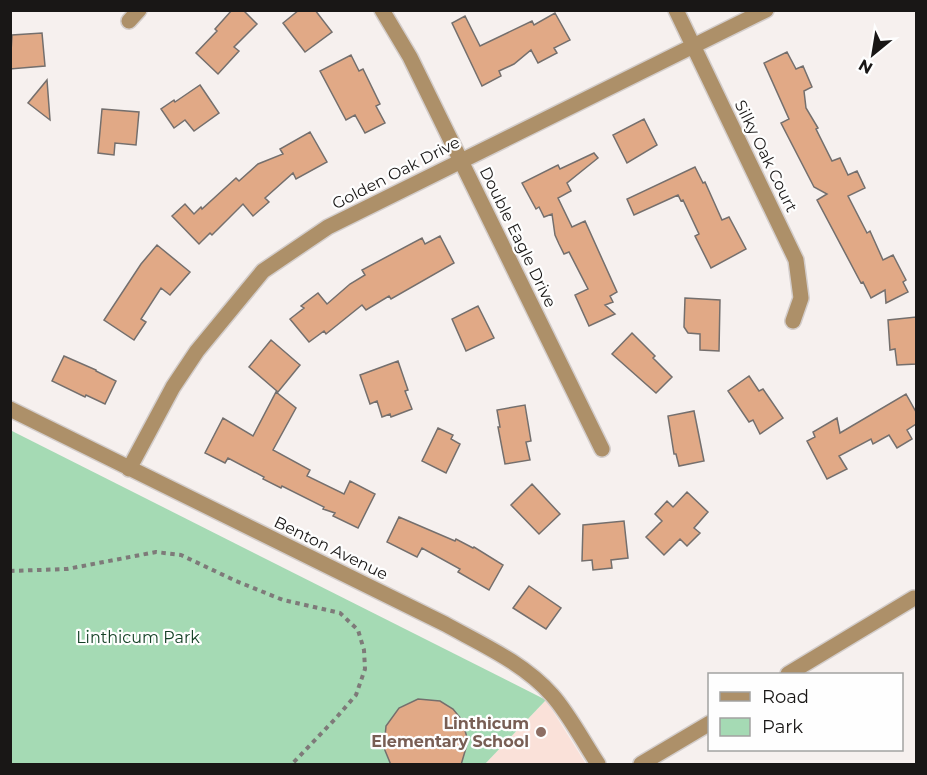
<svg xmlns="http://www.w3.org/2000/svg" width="927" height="775" viewBox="0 0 927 775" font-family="Montserrat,sans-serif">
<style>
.education{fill:#fae1d9}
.green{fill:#a5dab4}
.building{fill:#e1a986;stroke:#746f6d;stroke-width:1.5}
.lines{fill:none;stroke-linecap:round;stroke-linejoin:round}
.minor-casing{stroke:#d3cdcb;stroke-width:18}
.path{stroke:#7e7a79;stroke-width:4;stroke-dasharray:4.5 4.5;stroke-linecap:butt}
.minor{stroke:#ad9069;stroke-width:15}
.education-dot{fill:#8d6e63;stroke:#fefefe;stroke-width:2}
.labels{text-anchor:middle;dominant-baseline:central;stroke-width:4.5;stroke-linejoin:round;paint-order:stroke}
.street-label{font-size:16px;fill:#191716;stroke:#fefefe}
.park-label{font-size:16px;fill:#144025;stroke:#fefefe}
.education-label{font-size:16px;font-weight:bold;fill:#785e54;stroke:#fefefe;text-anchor:end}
</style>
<rect width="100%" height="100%" fill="#f6f0ee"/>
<!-- education -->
<path class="education" d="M546,700L586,764H485Z"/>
<!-- green -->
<path class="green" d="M10,430L546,700L485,764H11Z"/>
<!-- building -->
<path class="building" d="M232,10H243L257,24L234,47L239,51L218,74L196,53L217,31L215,29Z
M299,10H315L332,32L305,52L283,23Z
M555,13L570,40L554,48L557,53L538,63L531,50L514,64L499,71L501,76L482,86L452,23L465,16L480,46L532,21L534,25Z
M42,33L45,66L10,69L12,35Z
M787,52L796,69L803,66L812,87L804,91L806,108L818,128L816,129L832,161L840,158L848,175L857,171L865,188L848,196L867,233L870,231L883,260L893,255L906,280L903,282L908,292L886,303L885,290L871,298L863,282L861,283L817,200L827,194L814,187L781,123L789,119L764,63Z
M351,55L359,71L363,69L380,104L376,106L385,123L365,133L355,115L346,120L320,71Z
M47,80L50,120L28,103Z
M200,85L219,113L194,131L185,120L174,128L161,109L174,100L175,102Z
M102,109L139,112L136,145L115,143L114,155L98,153Z
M644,119L657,145L627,163L613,135Z
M310,132L327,162L296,179L293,173L265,198L269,202L253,216L243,204L212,235L210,233L199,244L172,216L185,204L194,214L201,207L202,209L236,178L239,181L258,164L283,154L280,149Z
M594,153L598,158L567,183L571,191L558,198L572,227L585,221L617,292L610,296L613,302L605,305L615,314L589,326L575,295L588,289L569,252L564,254L559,244L555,235L552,214L544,217L539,207L536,209L522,183L558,165L560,169Z
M695,167L703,183L705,182L722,220L729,217L746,249L711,268L695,236L699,234L683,200L681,201L678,195L634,215L627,199Z
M440,236L454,263L391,299L389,296L366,310L362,305L326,334L324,331L309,342L290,319L304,308L301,306L318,293L327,304L350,284L365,275L362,270L422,238L425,244Z
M157,245L190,272L170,295L161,288L141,319L146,322L134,340L104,320L141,264Z
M685,298L720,300L719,351L700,350V334L688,333L684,327Z
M478,306L494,338L466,351L452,319Z
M916,317V364L897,365L895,349L890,350L888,320Z
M632,333L655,356L653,358L672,377L656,393L612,354Z
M271,340L300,365L278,392L249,367Z
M64,356L96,370V371L116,381L105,404L86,395L85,397L52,381Z
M398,361L408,390L405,391L412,409L391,417L390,414L382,417L377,401L370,404L360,375Z
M749,376L759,391L763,389L783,418L760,434L753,420L749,422L728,391Z
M276,392L296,408L273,450L310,470L307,476L344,494L350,481L375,494L358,528L333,516L335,513L323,509L324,507L282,486L281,488L263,479L264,477L228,458L225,463L205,453L223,418L253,436Z
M906,394L916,412V424L907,430L912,439L897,448L889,435L873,444L871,439L839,456L847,469L827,479L807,441L815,437L813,432L837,418L840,433Z
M525,405L531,441L526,442L530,460L505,464L498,427H500L497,410Z
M694,411L704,461L679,466L676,454H674L668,416Z
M438,428L453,435L451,439L460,444L446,473L422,461Z
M532,484L560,514L539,534L511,505Z
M687,492L708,512L694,528L700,533L687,546L680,539L664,555L646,537L662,521L655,514L667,501L673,507Z
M399,517L455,541L456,539L473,548L474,547L503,565L489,590L458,572L460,569L422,548L417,557L387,542Z
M624,521L628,558L611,560L612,568L593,570L592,560L582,561L583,525Z
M529,586L561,608L546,629L513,608Z
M418,699L440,701L453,709L462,720L468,741L461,765H391L384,748L386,726L399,708Z"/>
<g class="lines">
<defs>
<path id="minor" d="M382,10L410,57L602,449
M676,10L796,260L801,298L793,321
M129,21L139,10
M10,409L445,624C481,644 524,663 552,695C569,714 584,743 598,764
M129,469L173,387L197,351L263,271L328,227L766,10
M788,674L914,598
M641,764L710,723"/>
</defs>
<!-- minor casing -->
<use href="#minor" class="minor-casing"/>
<!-- path -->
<path class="path" d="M10,571L67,569L156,552L181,555L236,581L283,600L340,613L358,630L364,650L365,669L356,695L336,718L292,764"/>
<!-- minor -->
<use href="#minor" class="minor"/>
</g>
<!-- markers -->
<circle class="education-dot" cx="541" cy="732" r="6"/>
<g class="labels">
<!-- street labels -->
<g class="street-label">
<text transform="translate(766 156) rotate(64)">Silky Oak Court</text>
<text transform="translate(396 173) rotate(-27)">Golden Oak Drive</text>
<text transform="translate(518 237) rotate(64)">Double Eagle Drive</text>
<text transform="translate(331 548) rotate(26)">Benton Avenue</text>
</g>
<!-- park labels -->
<g class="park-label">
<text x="138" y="637">Linthicum Park</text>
</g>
<!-- education labels -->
<g class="education-label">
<text x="529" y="723">Linthicum<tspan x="529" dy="18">Elementary School</tspan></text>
</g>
</g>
<!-- border -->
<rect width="927" height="775" fill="none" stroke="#191716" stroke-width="24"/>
<!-- legend -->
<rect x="708" y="673" width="195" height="78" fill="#fefefe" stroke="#a2a2a1" stroke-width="1.5"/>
<rect x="720" y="692" width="30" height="9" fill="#ad9069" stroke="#a2a2a1" stroke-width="1.5"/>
<text x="762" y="703" font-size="18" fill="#191716">Road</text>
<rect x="720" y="718" width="30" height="18" fill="#a5dab4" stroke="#a2a2a1" stroke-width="1.5"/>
<text x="762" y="733" font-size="18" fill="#191716">Park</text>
<!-- north arrow -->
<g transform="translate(873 54) rotate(210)" stroke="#fefefe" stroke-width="4.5" paint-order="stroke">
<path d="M0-4.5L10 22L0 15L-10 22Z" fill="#191716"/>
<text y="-9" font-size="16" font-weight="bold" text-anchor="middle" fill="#191716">N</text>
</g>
</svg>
